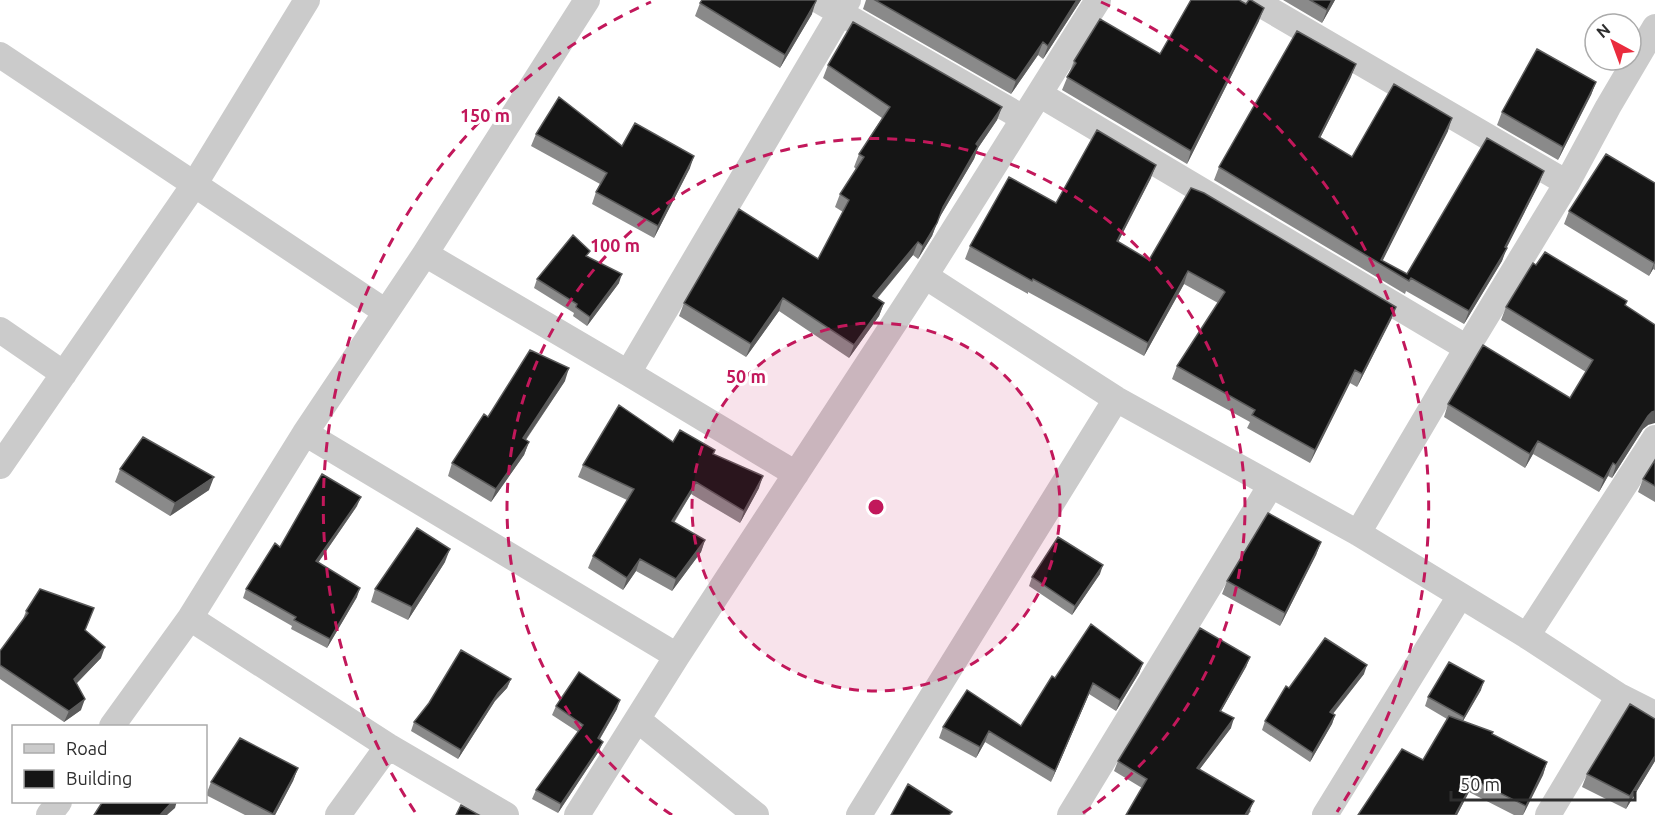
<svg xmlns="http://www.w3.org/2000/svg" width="1655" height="815" viewBox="0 0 1655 815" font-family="Ubuntu,sans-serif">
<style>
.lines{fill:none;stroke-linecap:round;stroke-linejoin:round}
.street{stroke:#cbcbcb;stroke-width:26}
.wall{fill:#8a8a8a}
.shaded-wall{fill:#5b5b5b}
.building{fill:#151515;stroke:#5b5b5b;stroke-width:1.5}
.ring{fill:none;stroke:#c2185b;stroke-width:3;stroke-dasharray:10 8}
.centre{fill:#c2185b;stroke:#fff;stroke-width:3}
.ring-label{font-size:18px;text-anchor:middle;font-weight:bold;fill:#c2185b;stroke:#fff;stroke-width:6;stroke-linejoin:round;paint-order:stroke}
</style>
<rect width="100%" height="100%" fill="#fff"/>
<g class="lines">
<!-- street -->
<path class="street" d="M818,0L1023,118
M1253,0L1567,183
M0,55L386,312
M1039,94L1467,348
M425,254L628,373L796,474
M925,276L1116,399L1358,533L1527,636L1619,696L1655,714
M0,330L64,374
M628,373L848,0
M305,433L677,656
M0,466L194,185L307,0
M1358,533L1467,348L1567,183L1608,107L1655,27
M190,618L388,746L506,815
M1527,636L1655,438
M638,720L756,815
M112,726L190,618L305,433L425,254L587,0
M49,815L59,802
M338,815L388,746
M577,815L677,656L925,276L1098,0
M859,815L1116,399
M1070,815L1271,485
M1325,815L1460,596
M1548,815L1619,696"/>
</g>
<!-- wall -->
<path class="wall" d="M866,0H1081L1043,59L1038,55L1011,94L863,9Z
M1283,0H1335L1322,23Z
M700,3L812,14L780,68L695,16Z
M1259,21L1187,164L1062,90L1074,61L1160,54Z
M828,65L1002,107L997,120L978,148L974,159L938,220L932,236L918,259L913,255L877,299L884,303L879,316L849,358L779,311L746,357L679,316L684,303L818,259L843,212L835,207L840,194L856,169L854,167L859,154L882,118L823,78Z
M1351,77L1320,138L1352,157L1448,131L1382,261L1407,274L1544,171L1539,184L1506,248L1502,261L1464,324L1406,291L1405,294L1214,180L1219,167Z
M1596,82L1591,95L1558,160L1497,125L1502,112Z
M536,134L622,146L690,168L654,238L592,204L596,192L600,184L531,146Z
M1151,178L1118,242L1149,260L1396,307L1391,320L1357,387L1350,383L1310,463L1247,428L1250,422L1172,379L1177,366L1218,303L1184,284L1144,356L1081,321L1028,292V294L965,259L970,246L1056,203Z
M1655,183V270L1653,269L1649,276L1564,224L1569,211Z
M588,256L619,283L587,326L573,316L574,313L534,288L537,279Z
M1626,306L1648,425L1643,429L1612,478L1608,476L1599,492L1533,454L1525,468L1444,417L1448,404L1570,398L1586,372L1501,320L1506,307Z
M565,381L526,440L529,442L524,455L491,502L448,476L452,463L488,417Z
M673,442L715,450L714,455L759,488L740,523L691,494L674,523L705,540L701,552L672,591L636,571L623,590L588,568L593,556L627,500L578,477L583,465Z
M1655,460V502L1638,492L1643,479Z
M120,469L209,490L170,516L115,482Z
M357,506L318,563L357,597L327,648L291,629L292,626L243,598L246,589L280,547Z
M1321,542L1316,555L1280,626L1222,594L1227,581Z
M445,562L408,620L371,602L375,589Z
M1100,574L1072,615L1029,586L1032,577Z
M26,611L90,619L85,630L101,658L77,683L81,710L64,722L0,679V651L22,622Z
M1250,657L1246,667L1221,711L1231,728L1199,770L1251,811L1248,815H1126L1142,788L1114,771L1118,761Z
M1143,663L1139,673L1116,711L1089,694L1051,782L985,742L976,758L939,738L943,727L1021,726L1055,678Z
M1364,674L1333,714L1335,715L1332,724L1310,762L1262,730L1265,721L1289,688Z
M511,679L507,688L495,701L458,759L411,731L414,722Z
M1481,690L1463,721L1493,732L1492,735L1547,762L1543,775L1523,815H1514L1469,792L1457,815H1358L1423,760L1447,719L1425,706L1428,697Z
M556,706L617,709L600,739L599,751L558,813L532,799L536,790L578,732L552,715Z
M1655,761L1626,809L1582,787L1587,774Z
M298,768L293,781L275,815H245L206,795L211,782Z"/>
<!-- shaded-wall -->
<path class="shaded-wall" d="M1077,0H1081L1043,59L1048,46Z
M1332,0H1335L1322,23L1327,10Z
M816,1L812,14L780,68L785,55Z
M1264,8L1259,21L1187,164L1191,151Z
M1043,42L1038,55L1011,94L1016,81Z
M1356,64L1351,77L1314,150L1319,137Z
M1596,82L1591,95L1558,160L1563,147Z
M1002,107L997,120L978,148L974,159L938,220L943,207L976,144Z
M1452,118L1448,131L1381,264V260Z
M694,156L690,168L654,238L658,226Z
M1156,165L1151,178L1112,254L1117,241Z
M1544,171L1539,184L1504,253L1507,248L1502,261L1464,324L1469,311L1505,247Z
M937,223L932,236L918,259L923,246Z
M918,242L913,255L868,309L873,296Z
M1655,261L1653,269L1649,276L1654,263Z
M1188,271L1184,284L1144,356L1148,343Z
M622,274L619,283L587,326L590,317Z
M783,298L779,311L746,357L751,344Z
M884,303L879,316L849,358L854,345Z
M1396,307L1391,320L1357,387L1362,374Z
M569,368L565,381L518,451L523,438Z
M1355,370L1350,383L1310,463L1315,450Z
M1655,402V423L1648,425L1643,429L1612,478L1616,465Z
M1538,441L1533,454L1525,468L1530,454Z
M529,442L524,455L491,502L496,489Z
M1613,463L1608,476L1599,492L1604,479Z
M763,476L759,488L740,523L744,511Z
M214,477L209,490L170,516L175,503Z
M696,482L691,494L667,533L672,521Z
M361,497L357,506L313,570L316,561Z
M705,540L701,552L672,591L676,579Z
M1321,542L1316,555L1280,626L1285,613Z
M450,549L445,562L408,620L412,607Z
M640,559L636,571L623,590L627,578Z
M1103,565L1100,574L1072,615L1075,606Z
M360,588L357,597L327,648L330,639Z
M105,647L101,658L70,690L74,679Z
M1250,657L1246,667L1216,720L1220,711Z
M1143,663L1139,673L1116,711L1120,700Z
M1367,665L1364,674L1327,721L1330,712Z
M511,679L507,688L495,701L458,759L461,750L498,693Z
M1484,681L1481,690L1460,726L1464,717Z
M1093,683L1089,694L1051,782L1055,771Z
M85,699L81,710L64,722L69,711Z
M620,700L617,709L595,747L598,738Z
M1335,715L1332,724L1310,762L1313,753Z
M1234,718L1231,728L1193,778L1197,768Z
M989,731L985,742L976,758L980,747Z
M603,742L599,751L558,813L561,804Z
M1655,756V761L1626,809L1630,796Z
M1547,762L1543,775L1523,815L1526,806Z
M298,768L293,781L275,815H273Z
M1474,780L1469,792L1457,815H1455Z
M173,801H177L175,808L167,815H160Z
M1254,801L1248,815H1245Z"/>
<!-- building -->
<path class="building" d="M702,0H816V1L785,55L700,3Z
M875,0H1077L1048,46L1043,42L1016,81Z
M1191,0H1239L1246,4L1249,0H1251L1264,8L1191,151L1067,77L1076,63L1074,61L1100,19L1160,54Z
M1310,0H1332L1327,10Z
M853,22L1002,107L976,144L978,146L943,207L937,223L923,246L918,242L873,296L884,303L854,345L783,298L751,344L684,303L739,209L818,259L849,200L840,194L864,157L859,154L890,107L828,65Z
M1297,31L1356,64L1319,137L1352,157L1394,84L1452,118L1381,260L1407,274L1487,138L1544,171L1505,247L1507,248L1469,311L1411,278L1409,281L1219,167Z
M1537,49L1596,82L1563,147L1502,112Z
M559,97L622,146L635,123L694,156L658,226L596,192L607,173L536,134Z
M1097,130L1156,165L1117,241L1149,260L1191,188L1204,193L1396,307L1362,374L1355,370L1315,450L1252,415L1255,410L1177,366L1225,292L1223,290L1188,271L1148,343L1086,308L1033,279L1032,281L970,246L1009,177L1056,203Z
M1606,154L1655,183V261L1654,263L1569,211Z
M573,235L590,251L586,256L622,274L590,317L576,307L577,304L537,279Z
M1545,252L1627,301L1625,305L1655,325V411L1652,412L1648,416L1616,465L1613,463L1604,479L1538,441L1530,454L1448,404L1483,345L1570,398L1593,360L1506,307L1533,263L1536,265Z
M530,350L569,368L523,438L529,442L496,489L452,463L484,414L488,417Z
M619,405L673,442L680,430L715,450L713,454L763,476L744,511L696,482L672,521L705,540L676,579L640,559L627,578L593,556L634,489L583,465Z
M143,437L214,477L175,503L120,469Z
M1655,460V486L1643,479Z
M322,474L361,497L316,561L360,588L330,639L294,620L296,617L246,589L275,543L280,547Z
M1268,513L1321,542L1285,613L1227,581Z
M417,528L450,549L412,607L375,589Z
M1058,537L1103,565L1075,606L1032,577Z
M40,589L94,608L85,630L105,647L74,679L85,699L69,711L0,665V651L28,613L26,611Z
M1091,624L1143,663L1120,700L1093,683L1055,771L989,731L980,747L943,727L967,690L1021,726L1052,676L1055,678Z
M1200,628L1250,657L1220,711L1234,718L1197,768L1254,801L1245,815H1126L1147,779L1118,761Z
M1325,638L1367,665L1330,712L1335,715L1313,753L1265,721L1286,686L1289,688Z
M461,650L511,679L498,693L461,750L414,722L429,703Z
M1449,662L1484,681L1464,717L1428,697Z
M579,672L620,700L598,738L603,742L561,804L536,790L583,725L556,706Z
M1630,704L1655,719V756L1630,796L1587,774Z
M1449,716L1493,732L1492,734L1547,762L1526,806L1474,780L1455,815H1358L1402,749L1423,760Z
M240,738L298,768L273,814L211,782Z
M908,784L952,812L949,815H891Z
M103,801H173L160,815H94Z
M461,805L479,815H456Z"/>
<!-- distance rings -->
<circle cx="876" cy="507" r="184" fill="#c2185b" fill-opacity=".12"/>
<g class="ring">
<circle cx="876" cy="507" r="184"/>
<path d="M672 815A369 369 0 1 1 1080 815"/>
<path d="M415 812A553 553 0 0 1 651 2M1101 2A553 553 0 0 1 1337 812"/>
</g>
<circle cx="876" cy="507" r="9" class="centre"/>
<g class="ring-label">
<text x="485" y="122">150 m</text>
<text x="615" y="252">100 m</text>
<text x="746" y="383">50 m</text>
</g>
<!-- legend -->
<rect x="12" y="725" width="195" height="78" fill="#ffffff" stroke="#ababab" stroke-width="1.5"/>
<rect x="24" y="744" width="30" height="9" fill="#cbcbcb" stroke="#ababab" stroke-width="1.5"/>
<text x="66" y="755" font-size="18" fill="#2e2e2e">Road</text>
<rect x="24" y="770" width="30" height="18" fill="#151515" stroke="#ababab" stroke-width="1.5"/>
<text x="66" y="785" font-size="18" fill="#2e2e2e">Building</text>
<!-- north arrow -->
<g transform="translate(1613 42) rotate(319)"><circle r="28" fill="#ffffff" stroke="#ababab" stroke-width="1.5"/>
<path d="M0-4.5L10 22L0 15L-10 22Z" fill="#ea2b3d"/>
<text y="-9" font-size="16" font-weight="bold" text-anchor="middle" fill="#2e2e2e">N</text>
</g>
<!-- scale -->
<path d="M1451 791v9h184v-9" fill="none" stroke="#2e2e2e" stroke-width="3"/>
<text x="1460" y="791" font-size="18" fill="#2e2e2e" stroke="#ffffff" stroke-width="4.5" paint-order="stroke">50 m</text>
</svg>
